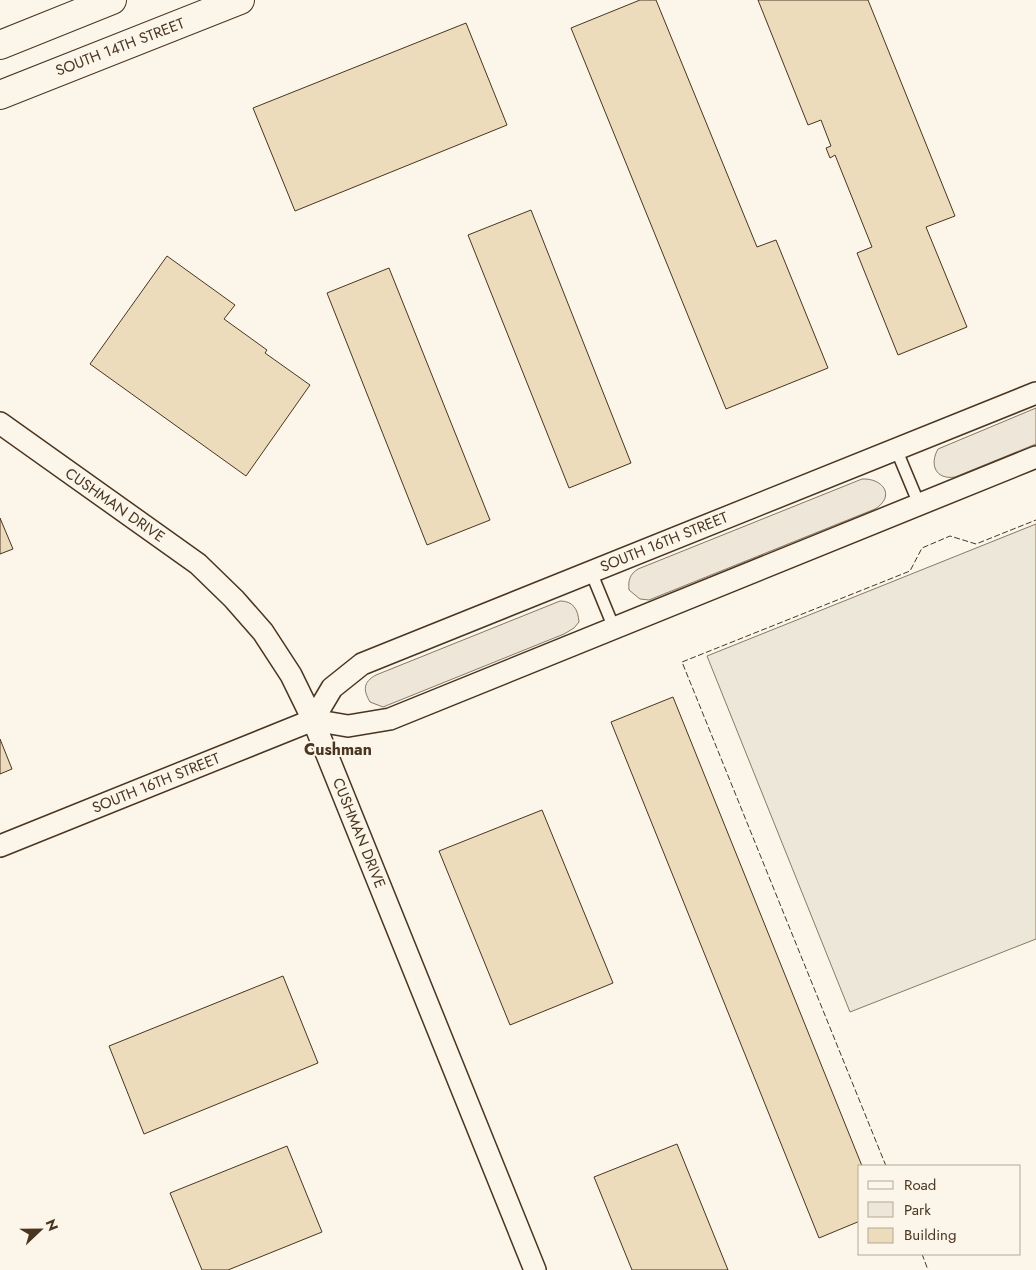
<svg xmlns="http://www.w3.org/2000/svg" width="1036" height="1270" viewBox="0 0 1036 1270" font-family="Jost,sans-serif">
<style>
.green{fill:#ede6d9;stroke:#887966}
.parking{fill:#ede7d9;stroke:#887966}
.building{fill:#ecdcbc;stroke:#4a3520}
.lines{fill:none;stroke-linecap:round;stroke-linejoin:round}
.lane-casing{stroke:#4a3520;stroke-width:14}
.street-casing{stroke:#4a3520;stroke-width:24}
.primary-casing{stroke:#4a3520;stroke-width:30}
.lane{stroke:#fbf6e9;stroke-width:11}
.street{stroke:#fbf6e9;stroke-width:21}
.primary{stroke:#fbf6e9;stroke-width:28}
.fence{stroke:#4a3520;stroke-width:1;stroke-dasharray:6 2.5;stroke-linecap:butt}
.labels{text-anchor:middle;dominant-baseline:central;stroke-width:4;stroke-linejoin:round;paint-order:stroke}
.street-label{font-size:15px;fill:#4a3520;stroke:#fbf6e9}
.neighbourhood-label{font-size:16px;font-weight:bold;fill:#4a3520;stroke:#fbf6e9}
</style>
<rect width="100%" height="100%" fill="#fbf6e9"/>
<!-- green -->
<path class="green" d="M1036,408V444L955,477C936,480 929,465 938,449Z
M862,479C883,478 896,496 875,509L649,600L640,599L629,590C628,580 630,574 638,569Z
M560,601C573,601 578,609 579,622L574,628L564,634L383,707L370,702C363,690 363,682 376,675Z"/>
<!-- parking -->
<path class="parking" d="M1036,524V939L850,1012L707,656Z"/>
<!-- building -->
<path class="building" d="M640,0H656L757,247L776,240L828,368L726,409L571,28Z
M758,0H868L955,216L926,227L967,327L898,355L857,253L872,247L835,155L830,158L826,148L831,146L821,120L808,125Z
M466,23L507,125L295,211L253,108Z
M531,210L631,463L569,488L468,235Z
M167,256L235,305L224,319L267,350L265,353L310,385L246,476L90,364Z
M389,268L490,520L427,545L327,293Z
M0,518L13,549L0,554Z
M673,697L862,1166H860V1221L819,1238L611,722Z
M0,739L12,769L0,774Z
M542,810L613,983L510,1025L439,851Z
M283,976L318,1063L144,1134L109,1046Z
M677,1144L728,1270H632L594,1177Z
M287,1146L322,1232L228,1270H202L170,1193Z"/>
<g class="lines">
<defs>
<path id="lane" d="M896,449L919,504
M591,572L614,628"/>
<path id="street" d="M0,423L198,564L234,599L263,632L291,675L313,720L535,1270
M313,720L332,688L362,664L1036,393
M0,846L313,720L348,726L390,719L1036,457"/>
<path id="primary" d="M0,45L112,0
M0,95L240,0"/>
</defs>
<!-- lane casing -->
<use href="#lane" class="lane-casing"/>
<!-- street casing -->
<use href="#street" class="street-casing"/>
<!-- primary casing -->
<use href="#primary" class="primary-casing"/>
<!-- lane -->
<use href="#lane" class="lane"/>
<!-- street -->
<use href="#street" class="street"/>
<!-- primary -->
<use href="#primary" class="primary"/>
<!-- fence -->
<path class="fence" d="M886,1166L682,662L910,571L922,548L950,536L976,544L1036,520
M922,1254L928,1270"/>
</g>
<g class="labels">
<!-- street labels -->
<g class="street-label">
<text transform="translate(120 47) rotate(-21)">SOUTH 14TH STREET</text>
<text transform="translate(115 505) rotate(35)">CUSHMAN DRIVE</text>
<text transform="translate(664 542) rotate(-22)">SOUTH 16TH STREET</text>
<text transform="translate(156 783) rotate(-22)">SOUTH 16TH STREET</text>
<text transform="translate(359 833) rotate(68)">CUSHMAN DRIVE</text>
</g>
<!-- neighbourhood labels -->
<g class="neighbourhood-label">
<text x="338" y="749">Cushman</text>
</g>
</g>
<!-- legend -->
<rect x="858" y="1165" width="162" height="90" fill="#fbf6e9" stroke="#b4a999"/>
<rect x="868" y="1181" width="25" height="8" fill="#fbf6e9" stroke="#b4a999"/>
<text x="904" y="1190" font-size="15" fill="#4a3520">Road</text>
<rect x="868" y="1202" width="25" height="15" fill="#ede6d9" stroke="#b4a999"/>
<text x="904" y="1215" font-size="15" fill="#4a3520">Park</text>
<rect x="868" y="1228" width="25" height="15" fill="#ecdcbc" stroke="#b4a999"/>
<text x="904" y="1240" font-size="15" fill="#4a3520">Building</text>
<!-- north arrow -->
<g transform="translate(40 1230) rotate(68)" stroke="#fbf6e9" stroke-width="4" paint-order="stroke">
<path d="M0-4L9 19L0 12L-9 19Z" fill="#4a3520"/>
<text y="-8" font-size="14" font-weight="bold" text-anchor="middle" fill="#4a3520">N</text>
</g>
</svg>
